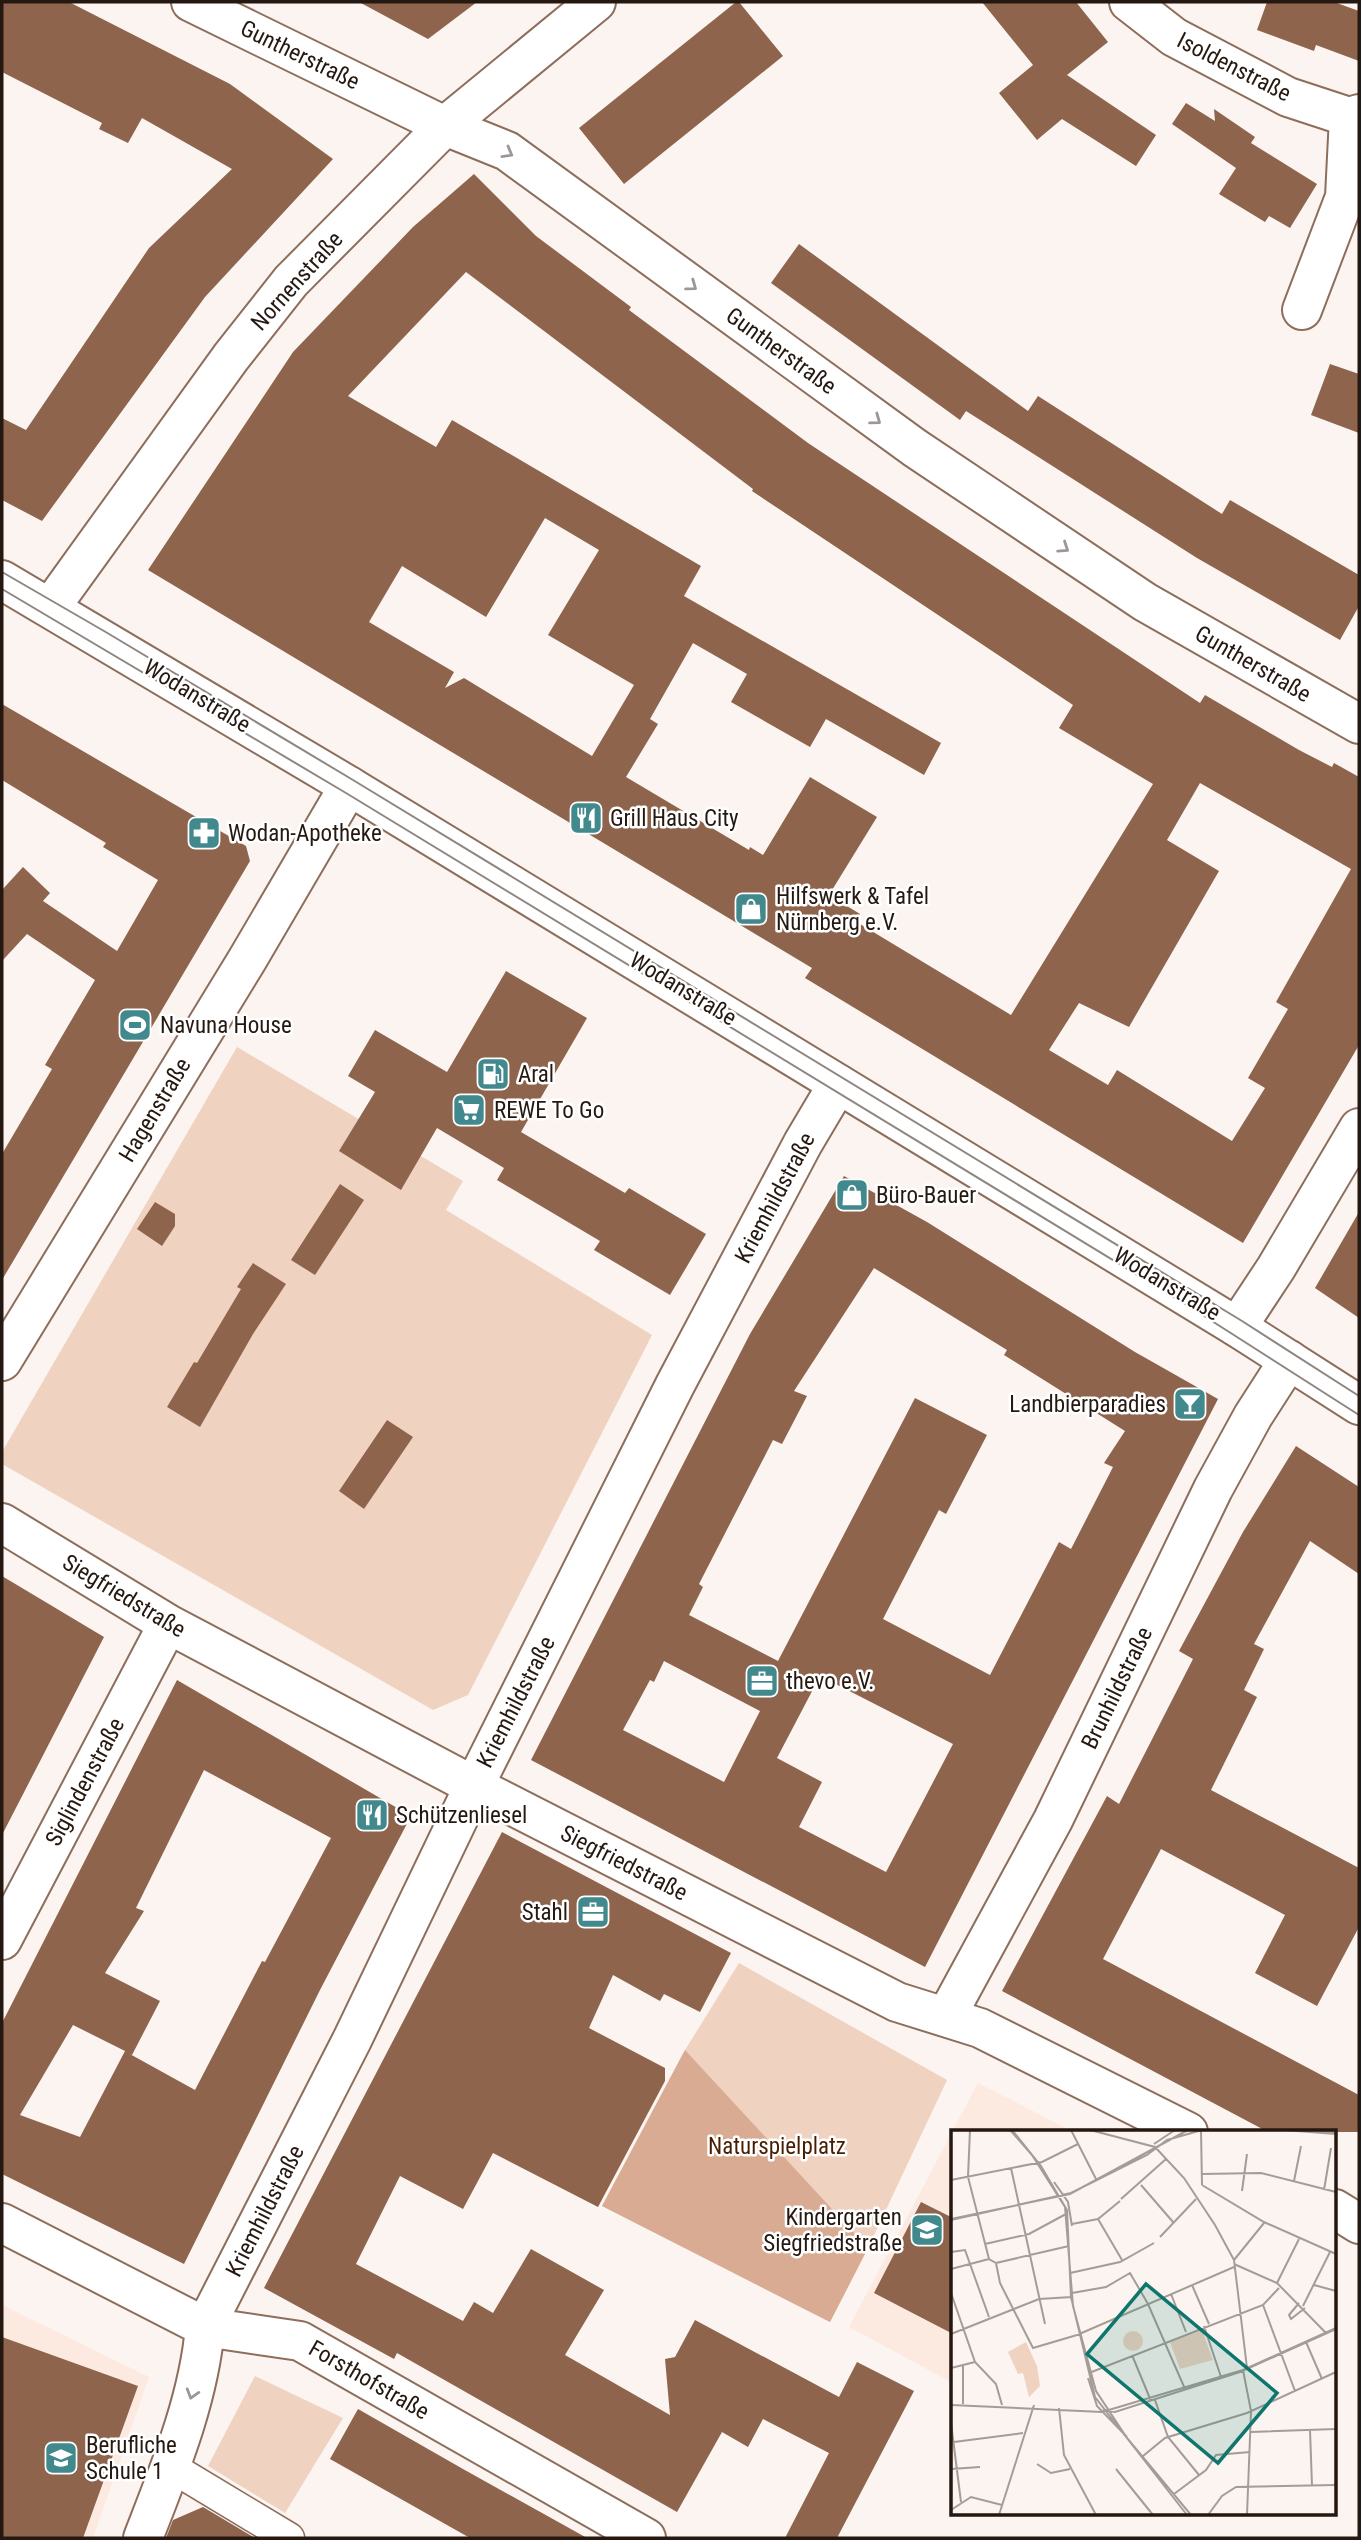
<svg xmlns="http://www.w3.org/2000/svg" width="1361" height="2540" viewBox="0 0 1361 2540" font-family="'Roboto Condensed',sans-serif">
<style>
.built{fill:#fceae1}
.green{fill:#f0d2c1}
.forest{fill:#d8ab92}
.building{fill:#8e644d;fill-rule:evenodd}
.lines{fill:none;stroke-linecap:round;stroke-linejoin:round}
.pedestrian-casing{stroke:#8d6d5b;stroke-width:33}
.minor-casing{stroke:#8d6d5b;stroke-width:42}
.secondary-casing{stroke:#8d6d5b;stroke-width:42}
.pedestrian{stroke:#fff;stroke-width:30}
.minor{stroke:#fff;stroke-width:38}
.secondary{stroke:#fff;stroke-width:38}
.tram{stroke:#8f8680;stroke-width:2}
.oneway{stroke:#9c9794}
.labels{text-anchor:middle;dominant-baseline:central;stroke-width:5;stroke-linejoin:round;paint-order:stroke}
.street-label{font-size:23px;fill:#241811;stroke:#fff}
.poi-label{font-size:23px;fill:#241811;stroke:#fff;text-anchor:start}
.park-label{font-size:23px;fill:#481e01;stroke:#fff}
.inset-road{fill:none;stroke:#a59c97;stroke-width:2}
.view{fill:#0f766e;fill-opacity:0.15;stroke:#0f766e;stroke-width:3.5}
.inset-edge{fill:none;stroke:#241811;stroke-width:3.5}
</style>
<rect width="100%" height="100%" fill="#fbf4f0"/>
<!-- built -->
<path class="built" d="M978,2083L1074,2132H953V2383L849,2327Z
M2,2305L149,2377L93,2538H2Z"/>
<!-- green -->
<path class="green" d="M237,1047L463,1181L446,1210L652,1335L468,1695L433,1710L2,1464V1452Z
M739,1963L947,2080L868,2248L830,2322L602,2206L685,2050Z
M255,2376L343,2418L285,2513L208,2466Z"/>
<!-- forest -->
<path class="forest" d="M685,2050L868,2248L830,2322L602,2206Z"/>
<!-- building -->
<path class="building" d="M2,2H69L230,84L333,159L205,297L42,521L2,500V418L26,430L149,248L232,169L142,118L128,143L99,129L102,123L2,72Z
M359,2H477L428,39Z
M736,2H739L783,56L624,184L579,128Z
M982,2H1076L1108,42L1067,75L1156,135L1136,166L1062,119L1037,140L999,93L1033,65Z
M1267,2H1334L1359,11V61L1316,45L1314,51L1257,30Z
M1186,103L1215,121L1214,109L1255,137L1251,143L1317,184L1290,228L1269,216L1265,222L1219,194L1236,168L1172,124Z
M474,174L536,236L631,307L629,310L808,443L1200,703L1205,695L1299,750L1332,767L1334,763L1359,777V1045L1243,1243L805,978L812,968L148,570L293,352L413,227ZM466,272L753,489L752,491L1073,705L1059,728L1153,784L1011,1015L855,921L860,914L829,895L877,817L810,777L763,855L750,847L749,850L626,777L658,724L650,719L693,643L747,674L731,702L810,747L826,719L924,775L941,743L684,596L701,566L452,420L436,447L348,396ZM545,518L599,550L548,635L634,685L592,756L464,678L445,688L454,672L369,622L402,566L486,617ZM1200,783L1351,869L1276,1002L1288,1009L1248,1078L1265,1088L1232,1141L1117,1070L1108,1085L1049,1050L1079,1003L1129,1027L1219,871L1167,840Z
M799,244L1028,411L1038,396L1222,514L1230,500L1359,575V606L1340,640L1197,558L966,411L960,420L771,283Z
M1330,364L1359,374V433L1311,415Z
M2,704L246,846L250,861L2,1280V1154L52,1069L45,1065L95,980L27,934L2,961V890L23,867L50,893L43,901L117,951L158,880L103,847L106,843L2,780Z
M506,971L587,1018L521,1132L625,1193L629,1188L706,1234L670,1295L594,1250L600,1241L497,1180L504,1168L437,1128L401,1190L339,1151L375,1092L348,1076L375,1030L447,1072Z
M844,1176L927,1222L1135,1352L1218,1399L925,1967L531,1760L750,1334ZM874,1268L1007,1350L1004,1355L1125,1431L1104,1463L1113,1467L1071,1549L1059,1542L990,1675L883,1619L939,1510L946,1514L987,1435L915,1398L778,1661L689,1615L703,1587L699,1584L773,1440L782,1444L807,1396L794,1391ZM664,1661L760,1711L724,1782L623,1730L650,1680L654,1682ZM820,1676L953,1744L886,1872L799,1827L822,1782L777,1758Z
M340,1184L364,1200L315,1275L291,1260Z
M155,1202L175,1214V1226L162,1246L137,1229Z
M1359,1212V1318L1315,1288Z
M253,1263L286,1284L253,1334L200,1427L167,1407L194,1362L197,1363L241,1289L237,1287Z
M387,1420L413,1437L364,1509L339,1491Z
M1296,1446L1359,1487V1574L1310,1541L1254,1644L1264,1649L1244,1690L1257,1697L1211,1790L1359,1868V1927L1317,2006L1255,1973L1285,1915L1161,1849L1103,1959L1359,2095V2132H1268L1002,1991L1107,1796L1119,1804L1193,1659L1179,1651L1243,1532Z
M2,1576L104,1637L2,1835Z
M177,1680L411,1816L320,1990L184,2264L2,2174V2023ZM204,1770L331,1838L265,1962L262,1961L195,2090L128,2053L132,2055L160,2001L105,1973L144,1911L136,1908ZM73,2025L125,2051L80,2137L20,2115Z
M502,1832L731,1953L700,2012L664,1994L660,2001L613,1975L589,2028L665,2068V2081L598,2207L493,2153L463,2209L400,2176L356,2264L463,2321L474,2302L493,2313L531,2249L604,2290L565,2355L670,2415L665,2359L675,2357L695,2320L839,2397L857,2362L914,2391L837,2538H785L829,2453L763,2419L748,2447L722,2432L677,2512L397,2353L394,2359L264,2288Z
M921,2202L953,2218V2334L874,2293Z
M2,2337L138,2386L83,2538H2Z
M358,2409L463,2469L587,2538H470L330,2459Z
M203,2507L255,2538H166L173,2520Z"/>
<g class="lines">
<defs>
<path id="pedestrian" d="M171,2467L289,2538"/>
<path id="minor" d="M191,2L445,126L507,151L915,448L1145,602L1359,724
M1129,2L1174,37L1288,97L1349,117L1359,114
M1302,310L1345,197L1349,117
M50,608L231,357L291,281L445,126L596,2
M1237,1327L1276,1268L1359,1128
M2,1361L247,960L349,786
M2,1523L168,1624L474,1786L897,2002L980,2028L1188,2132
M2,1940L168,1624
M946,2017L1053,1820L1213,1489L1253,1416L1289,1360
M1335,2209L1359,2224
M2,2223L205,2327L300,2341L646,2538
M143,2538C169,2471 199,2399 205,2327L352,2040L474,1786L675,1385L803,1143L838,1084"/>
<path id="secondary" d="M2,580L349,786L1237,1327L1359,1405"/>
</defs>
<!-- pedestrian casing -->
<use href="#pedestrian" class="pedestrian-casing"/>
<!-- minor casing -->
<use href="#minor" class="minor-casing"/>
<!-- secondary casing -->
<use href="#secondary" class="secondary-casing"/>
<!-- pedestrian -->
<use href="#pedestrian" class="pedestrian"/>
<!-- minor -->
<use href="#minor" class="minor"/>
<!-- secondary -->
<use href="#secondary" class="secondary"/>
<!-- tram -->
<path class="tram" d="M2,572L104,631L353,780L1242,1321L1359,1396
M2,589L346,793L1190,1307L1359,1415"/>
</g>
<!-- one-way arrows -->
<defs><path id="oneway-chevron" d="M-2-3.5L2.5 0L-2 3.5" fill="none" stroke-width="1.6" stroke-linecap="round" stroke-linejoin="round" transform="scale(1.75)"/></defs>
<g class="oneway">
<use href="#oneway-chevron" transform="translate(508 153) rotate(30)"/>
<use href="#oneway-chevron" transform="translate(692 286) rotate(36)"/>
<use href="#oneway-chevron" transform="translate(876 420) rotate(36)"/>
<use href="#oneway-chevron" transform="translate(1064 548) rotate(34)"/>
<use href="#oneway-chevron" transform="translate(192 2394) rotate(107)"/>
</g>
<!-- icons -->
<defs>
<symbol id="restaurant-square" viewBox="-11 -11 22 22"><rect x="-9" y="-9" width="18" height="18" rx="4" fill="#41898d" stroke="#fff"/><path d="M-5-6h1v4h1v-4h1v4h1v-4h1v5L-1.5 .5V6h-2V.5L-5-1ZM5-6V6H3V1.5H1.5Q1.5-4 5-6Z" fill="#fff"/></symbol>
<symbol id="pharmacy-square" viewBox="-11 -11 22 22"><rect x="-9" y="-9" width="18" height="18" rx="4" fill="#41898d" stroke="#fff"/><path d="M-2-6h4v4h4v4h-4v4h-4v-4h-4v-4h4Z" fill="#fff"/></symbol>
<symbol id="shop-square" viewBox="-11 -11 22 22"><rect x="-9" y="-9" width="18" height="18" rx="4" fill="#41898d" stroke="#fff"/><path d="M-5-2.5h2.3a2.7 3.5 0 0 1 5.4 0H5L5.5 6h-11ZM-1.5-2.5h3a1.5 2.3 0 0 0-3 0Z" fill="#fff"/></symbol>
<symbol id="stadium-square" viewBox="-11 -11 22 22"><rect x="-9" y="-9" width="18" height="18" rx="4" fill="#41898d" stroke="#fff"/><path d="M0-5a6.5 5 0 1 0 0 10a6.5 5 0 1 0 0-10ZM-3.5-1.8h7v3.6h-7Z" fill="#fff"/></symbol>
<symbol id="fuel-square" viewBox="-11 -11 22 22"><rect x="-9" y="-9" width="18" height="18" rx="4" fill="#41898d" stroke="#fff"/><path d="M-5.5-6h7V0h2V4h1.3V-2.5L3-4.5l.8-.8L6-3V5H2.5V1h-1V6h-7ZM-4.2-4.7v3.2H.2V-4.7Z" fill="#fff"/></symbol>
<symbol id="supermarket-square" viewBox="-11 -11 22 22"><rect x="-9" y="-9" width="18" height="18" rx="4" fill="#41898d" stroke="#fff"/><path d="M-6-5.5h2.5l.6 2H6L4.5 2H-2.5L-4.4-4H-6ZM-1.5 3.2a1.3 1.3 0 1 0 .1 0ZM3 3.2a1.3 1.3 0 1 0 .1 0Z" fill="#fff"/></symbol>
<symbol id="bar-square" viewBox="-11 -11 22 22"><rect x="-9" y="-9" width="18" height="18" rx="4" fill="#41898d" stroke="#fff"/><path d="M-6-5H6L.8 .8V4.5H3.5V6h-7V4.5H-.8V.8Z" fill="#fff"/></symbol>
<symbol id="office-square" viewBox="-11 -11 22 22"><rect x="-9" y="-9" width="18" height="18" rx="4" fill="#41898d" stroke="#fff"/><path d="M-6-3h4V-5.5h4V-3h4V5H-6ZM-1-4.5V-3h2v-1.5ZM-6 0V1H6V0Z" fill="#fff"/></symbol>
<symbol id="school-square" viewBox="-11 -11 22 22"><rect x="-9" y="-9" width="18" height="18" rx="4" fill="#41898d" stroke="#fff"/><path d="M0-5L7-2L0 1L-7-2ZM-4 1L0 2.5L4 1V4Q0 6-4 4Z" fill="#fff"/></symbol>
</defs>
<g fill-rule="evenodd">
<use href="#restaurant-square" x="567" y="799" width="38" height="38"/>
<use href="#pharmacy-square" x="185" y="814" width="38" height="38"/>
<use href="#shop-square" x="732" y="890" width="38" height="38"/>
<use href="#stadium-square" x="116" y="1006" width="38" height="38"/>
<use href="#fuel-square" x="474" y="1055" width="38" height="38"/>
<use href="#supermarket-square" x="450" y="1091" width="38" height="38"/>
<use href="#shop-square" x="833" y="1176" width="38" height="38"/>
<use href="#bar-square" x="1171" y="1385" width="38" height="38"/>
<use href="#office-square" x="743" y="1662" width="38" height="38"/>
<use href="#restaurant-square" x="353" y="1796" width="38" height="38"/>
<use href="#office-square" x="574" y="1893" width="38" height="38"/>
<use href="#school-square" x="908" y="2211" width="38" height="38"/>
<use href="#school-square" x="42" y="2439" width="38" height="38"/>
</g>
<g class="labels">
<!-- street labels -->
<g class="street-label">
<text transform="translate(300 55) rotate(26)">Guntherstraße</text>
<text transform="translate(1234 67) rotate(27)">Isoldenstraße</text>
<text transform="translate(297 281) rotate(-48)">Nornenstraße</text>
<text transform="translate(781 351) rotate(36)">Guntherstraße</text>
<text transform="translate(1253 664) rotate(30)">Guntherstraße</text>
<text transform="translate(197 696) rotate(31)">Wodanstraße</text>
<text transform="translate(683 989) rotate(31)">Wodanstraße</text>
<text transform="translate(155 1110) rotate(-59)">Hagenstraße</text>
<text transform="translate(775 1198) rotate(-62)">Kriemhildstraße</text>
<text transform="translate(1167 1284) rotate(31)">Wodanstraße</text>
<text transform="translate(124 1596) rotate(31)">Siegfriedstraße</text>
<text transform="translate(1117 1688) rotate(-64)">Brunhildstraße</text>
<text transform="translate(516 1702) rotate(-63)">Kriemhildstraße</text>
<text transform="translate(85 1782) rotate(-62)">Siglindenstraße</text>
<text transform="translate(624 1863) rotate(27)">Siegfriedstraße</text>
<text transform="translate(265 2211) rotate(-63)">Kriemhildstraße</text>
<text transform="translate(369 2380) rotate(30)">Forsthofstraße</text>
</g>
<!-- poi labels -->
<g class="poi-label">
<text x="610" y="818">Grill Haus City</text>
<text x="228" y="833">Wodan-Apotheke</text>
<text x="776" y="896">Hilfswerk &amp; Tafel<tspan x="776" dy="26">Nürnberg e.V.</tspan></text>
<text x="160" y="1025">Navuna House</text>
<text x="518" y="1074">Aral</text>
<text x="494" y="1110">REWE To Go</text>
<text x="876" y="1195">Büro-Bauer</text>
<text x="1166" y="1404" text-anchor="end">Landbierparadies</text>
<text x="786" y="1681">thevo e.V.</text>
<text x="396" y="1815">Schützenliesel</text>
<text x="568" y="1912" text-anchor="end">Stahl</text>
<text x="902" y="2217" text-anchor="end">Kindergarten<tspan x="902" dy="26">Siegfriedstraße</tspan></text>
<text x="86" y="2445">Berufliche<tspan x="86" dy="26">Schule 1</tspan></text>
</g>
<!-- park labels -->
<g class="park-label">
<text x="777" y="2146">Naturspielplatz</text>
</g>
</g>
<!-- overview -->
<g transform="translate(951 2130)">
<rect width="385" height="385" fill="#fbf4f0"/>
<path d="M251,200L262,230L229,239L219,212ZM172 211a10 10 0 1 1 20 0a10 10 0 1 1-20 0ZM75,212L86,236L89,256L78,267L72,243L67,244L57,222Z" fill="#f0d2c1"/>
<path class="inset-road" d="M19,0L17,47L38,129L45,133M59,0L81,25L114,77L122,176L145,261L176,308L240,385M61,0L90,36L116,80L120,167L144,267L236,385M120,0L145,49M139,0L204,17L233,48L264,95L283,130L296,238M250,0L251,55M333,0L385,4M361,0L385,2M203,14L224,0M60,38L94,194M251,44L310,43L385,62M0,50L91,32L127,14M343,51L350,16M103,52L117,72L121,96M190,55L222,92M251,55L313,92L385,124M373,60L380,18M291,61L296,24M170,69L215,29M0,89L119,64L237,0M147,89L171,130M0,90L120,63L196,25L216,10L251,0M121,94L147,89L169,71M209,107L245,69M34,114L78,104L115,84M0,122L14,120L38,187M283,130L313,93M45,133L49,153L82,218L126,205L283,137M45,133L118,116M283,134L326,153L375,203M0,139L38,129M119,143L169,132L203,113M326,153L348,109M241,155L258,194M363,155L385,161M0,163L24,232L45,254L51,275M121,163L155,157L179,143L197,174L234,259M220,164L235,202M348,173L338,185L340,189L354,178M312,175L344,261M352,176L379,122M253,196L270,247M0,204L88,169L121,167M355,212L371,249M181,225L200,271M12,236V274M0,238L24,232M292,240L300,281L296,385M138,243L312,175L328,158M137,248L146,276L176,307M204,270L217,307L248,345M0,275L151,282M108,278L113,325L145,385M152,280L164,282L289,242L385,199M151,282L292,240L385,198M0,293L10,372M359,300L361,356M300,302L385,299M3,312L72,303M192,326L214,308L296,283L385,242M86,334L100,343L119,339M0,339L29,337M165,339L202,385M223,364L255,340L265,325L299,322M0,380L20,367L51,375M48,385L83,275M257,385L271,366L285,357L385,355"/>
<path class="view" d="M195,154L326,263L267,333L136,224Z"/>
<rect width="385" height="385" class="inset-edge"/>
</g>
<!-- border -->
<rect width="1361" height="2540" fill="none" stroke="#241811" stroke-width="7"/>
</svg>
